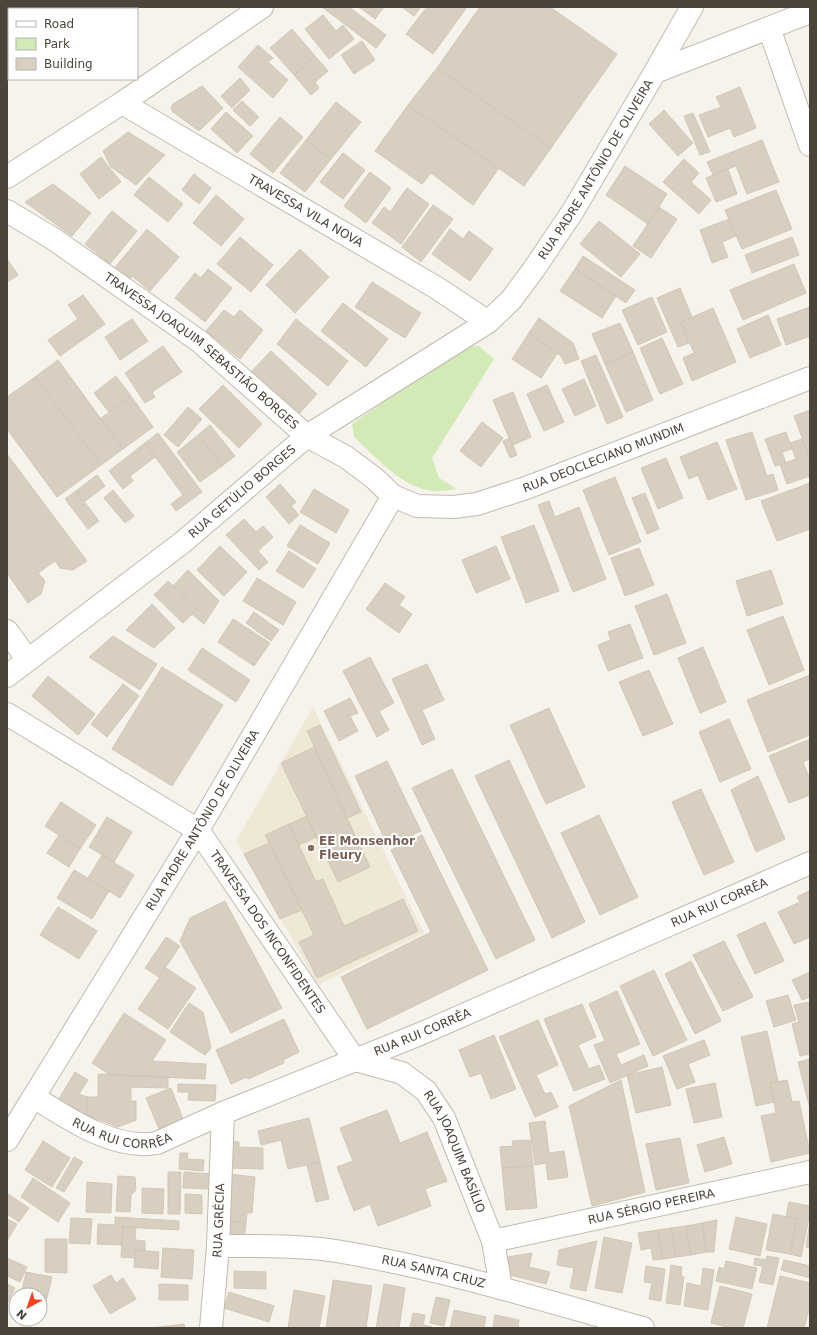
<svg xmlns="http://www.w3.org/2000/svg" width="817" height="1335" viewBox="0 0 817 1335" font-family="'DejaVu Sans',sans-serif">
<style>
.education{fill:#efe8d6}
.green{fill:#d2eab5}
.building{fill:#d8cfc1;stroke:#d3c7b4}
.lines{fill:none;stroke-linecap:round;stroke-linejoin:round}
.minor-casing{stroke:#c2bbae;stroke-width:24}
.minor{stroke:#fff;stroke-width:22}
.education-dot{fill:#8d6e63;stroke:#fff;stroke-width:1.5}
.labels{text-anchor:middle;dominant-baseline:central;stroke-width:4;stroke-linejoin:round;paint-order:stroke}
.street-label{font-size:12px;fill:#4b4439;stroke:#fff}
.education-label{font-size:12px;font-weight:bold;fill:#785e54;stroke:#fff;text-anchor:start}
</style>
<rect width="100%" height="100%" fill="#f6f3ec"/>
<!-- education -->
<path class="education" d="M313,707L424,933L318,985L236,841Z"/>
<!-- green -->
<path class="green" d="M479,346L494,359L432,458L439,478L457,489C450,490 442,491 435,491C404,490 375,456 354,437L352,424L395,394L459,347Z"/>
<!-- building -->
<path class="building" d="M322,7H349L386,35L376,48Z
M359,7H384L375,19Z
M402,7H421L414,16Z
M427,7H467L433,54L406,34Z
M480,7H550L617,54L551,148L437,68Z
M323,15L336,31L343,25L354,39L329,59L305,29Z
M292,29L315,56L294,75L270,48Z
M362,41L375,60L354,74L341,55Z
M258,45L273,58L268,62L288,80L273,98L238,67Z
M315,56L328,71L315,82L319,88L311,95L294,75Z
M437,68L551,148L524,186L408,105Z
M240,78L250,90L232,108L221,96Z
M202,86L223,108L199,131L173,112L171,107L173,104Z
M740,87L756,128L734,137L730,128L708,137L699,115L721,107L716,97Z
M242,101L259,117L250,126L233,110Z
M336,102L361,122L331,159L306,140Z
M408,105L499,168L473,205L431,173L422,184L375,151Z
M664,110L693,143L678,156L649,124Z
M226,112L253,136L237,153L211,129Z
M693,113L710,152L700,155L684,116Z
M280,117L303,137L273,173L250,154Z
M128,132L165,155L136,185L111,167L103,151Z
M306,140L331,159L305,192L280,173Z
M762,140L779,182L747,194L736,166L713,175L707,162Z
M343,153L365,170L343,199L320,182Z
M101,157L121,182L99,199L80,174Z
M684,159L699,173L691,182L711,200L699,214L663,182Z
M625,166L667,194L648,224L606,195Z
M728,169L737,194L716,202L706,178Z
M370,172L391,188L366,223L344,206Z
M194,174L211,188L199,204L182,190Z
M149,177L183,204L168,222L134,195Z
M53,184L91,213L72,236L25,202Z
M407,188L429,204L401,244L372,223L384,207L390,212Z
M776,190L792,229L742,249L725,210Z
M216,195L244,219L221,246L193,223Z
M433,205L453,219L421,262L402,247Z
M659,207L677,219L651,258L633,246Z
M112,211L137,231L110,264L85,244Z
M729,219L736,236L722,242L728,257L712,263L700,230Z
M599,221L640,254L621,277L580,244Z
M147,229L179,257L150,291L132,276L127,283L112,271Z
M450,229L463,239L469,231L493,249L470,281L432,254Z
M240,237L273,265L251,292L217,264Z
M792,237L799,255L752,273L745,255Z
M300,249L329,277L295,313L266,285Z
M583,256L635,290L626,303L575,269Z
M7,259L18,275L7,282Z
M794,264L806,293L743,320L730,290Z
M208,269L232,288L205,322L175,298L195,273L201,278Z
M575,269L616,296L602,318L560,291Z
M372,282L421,313L405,338L355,307Z
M680,288L692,317L681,322L689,343L678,347L657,298Z
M83,295L105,324L60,356L48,340L78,319L68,305Z
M652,297L667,332L638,345L622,310Z
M343,303L388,339L366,367L321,331Z
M810,307V336L786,345L777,319Z
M713,308L736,362L692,381L683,358L694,353L681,322Z
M224,310L234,317L240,310L263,330L240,359L206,331Z
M768,315L781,345L750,358L737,329Z
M539,318L573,343L579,359L565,364L561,356L529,333Z
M132,319L148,341L120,360L105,337Z
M296,319L348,361L328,386L277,344Z
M620,323L633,352L605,364L592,334Z
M529,333L557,354L541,378L512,359Z
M662,338L683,384L660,394L640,348Z
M163,346L182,372L152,392L155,397L145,403L125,373Z
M271,351L317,394L298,415L251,372Z
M633,352L653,400L626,412L605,364Z
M596,355L623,417L607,424L581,361Z
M58,360L123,449L101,465L35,377Z
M116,376L131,396L109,412L94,393Z
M35,377L101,465L57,497L7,429V397Z
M584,379L596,406L575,416L562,389Z
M223,385L262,424L239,448L199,409Z
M547,385L564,422L544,431L527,394Z
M513,392L531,437L513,445L510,438H509L493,400Z
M131,396L153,427L123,449L100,419Z
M188,407L202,419L178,447L164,435Z
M810,410V459L794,416Z
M482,422L503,438L481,467L460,451Z
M210,425L235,456L222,466L198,435Z
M752,432L767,476L773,474L778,490L746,500L726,440Z
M786,432L792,449L782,452L786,463L775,466L765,439Z
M158,433L202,492L176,511L171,504L183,495L145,443Z
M198,435L222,466L200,482L177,452Z
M510,438L517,455L510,458L503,441Z
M802,439L810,459V476L787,484L780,465L796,459L790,443Z
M717,442L737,489L708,500L698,475L689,479L680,457Z
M145,443L155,457L130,476L133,481L123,489L109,471Z
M7,454L87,561L73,570L60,568L55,561L38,573L45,581L41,594L28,603L7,573Z
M666,458L683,498L658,509L641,468Z
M97,475L105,486L84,502L76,491Z
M615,477L641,542L609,555L583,490Z
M810,483V529L777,541L761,501Z
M280,484L296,502L291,506L299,515L289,524L266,497Z
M314,489L349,510L336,533L300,512Z
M113,490L134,516L125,523L104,498Z
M76,491L99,521L88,529L65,499Z
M645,493L659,529L647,534L632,498Z
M549,501L555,517L579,507L606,579L573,592L538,505Z
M244,519L256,532L263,526L273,537L258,551L268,562L259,570L226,535Z
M300,525L330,543L318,564L287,546Z
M534,525L559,591L526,603L501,537Z
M220,546L247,572L224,596L197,570Z
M496,546L510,579L476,593L462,560Z
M639,548L654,585L625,596L611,558Z
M289,551L316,569L303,588L276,571Z
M188,570L219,601L204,624L192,614L197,609L173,586Z
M771,570L783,604L747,616L736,581Z
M257,578L296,602L283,625L243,601Z
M168,581L197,609L183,623L154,595Z
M385,583L405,597L399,605L412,614L399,633L366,609Z
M667,594L686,643L654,655L635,606Z
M152,604L175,628L154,648L126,630Z
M254,612L279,630L271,641L246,623Z
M783,616L804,670L769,685L747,630Z
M233,619L270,643L254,666L218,642Z
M630,624L643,658L608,671L598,645L611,640L608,632Z
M113,636L157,664L140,690L89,657Z
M703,647L726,702L700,713L678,658Z
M202,648L250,680L236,702L188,670Z
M370,657L394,703L379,711L389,730L377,737L343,671Z
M427,664L444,700L422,710L435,739L422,745L392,679Z
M162,667L223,705L172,786L112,749Z
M649,670L673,724L643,736L619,682Z
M810,675V735L768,752L747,700Z
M48,676L95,714L78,735L32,696Z
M123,684L139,696L107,737L91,724Z
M350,698L358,713L350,716L358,731L339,741L324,711Z
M549,708L585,787L546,804L510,725Z
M729,719L751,769L720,782L699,732Z
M320,725L361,812L347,818L307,731Z
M810,739V759L803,762L810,780V795L789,803L769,756Z
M314,747L370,867L338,882L281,763Z
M509,760L585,922L552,938L475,776Z
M387,761L421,831L388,846L355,776Z
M452,769L535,940L496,959L412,788Z
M758,776L785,839L756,852L731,790Z
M701,789L734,862L704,875L672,802Z
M61,802L96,825L80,849L45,826Z
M599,815L638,897L600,915L561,833Z
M307,816L316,837L299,845L289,824Z
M107,817L132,832L114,862L89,847Z
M289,824L316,882L323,879L344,926L403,899L418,931L317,978L299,942L314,935L265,835Z
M59,835L80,849L69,867L47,853Z
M422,835L488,970L367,1029L341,977L431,932L391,850Z
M269,843L302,910L280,919L244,854Z
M102,855L134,875L120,898L88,878Z
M74,870L109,891L92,919L57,898Z
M809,891L810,894V937L794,944L778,912L800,902L797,897Z
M225,901L282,1008L231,1033L180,941L190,918Z
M58,907L97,931L79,959L40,935Z
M765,922L784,961L755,974L737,935Z
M166,937L180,946L159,977L145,968Z
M724,941L753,997L723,1011L693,955Z
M691,961L721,1021L695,1034L665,974Z
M166,968L196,988L168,1029L138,1009Z
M654,970L687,1040L653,1056L620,986Z
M810,972V997L802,1000L792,980Z
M617,991L640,1044L616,1054L621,1065L644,1055L648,1066L610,1083L594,1045L605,1041L589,1004Z
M788,995L796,1020L774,1027L766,1001Z
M810,1002V1054L800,1056L792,1024L799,1022L794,1005Z
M189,1003L203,1012L211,1048L205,1055L170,1032Z
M582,1004L596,1037L578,1045L589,1069L599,1065L605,1079L574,1091L544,1019Z
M124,1013L166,1040L152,1061L206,1064L205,1079L110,1075L92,1063Z
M284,1019L299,1052L283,1060L284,1063L248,1079L247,1077L231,1084L216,1050Z
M538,1020L558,1065L536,1075L545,1094L551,1092L558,1107L535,1117L499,1037Z
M767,1031L778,1081L770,1083L774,1102L756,1106L741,1037Z
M494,1035L516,1089L491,1099L481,1073L470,1077L459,1050Z
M704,1040L710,1055L688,1064L695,1082L677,1089L663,1056Z
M810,1059V1105H809L798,1062Z
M662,1067L671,1105L636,1113L627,1075Z
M75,1072L88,1080L79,1094L87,1097V1115L70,1109L57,1102Z
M98,1074L168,1077V1088L131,1087V1101H136V1120L118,1127L87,1115V1097H98Z
M621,1080L645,1192L592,1206L569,1106Z
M787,1080L792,1102L799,1101L810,1153L771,1162L761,1116L776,1113L770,1083Z
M715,1083L722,1117L694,1123L686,1089Z
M178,1084L216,1085L215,1101L188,1100L189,1092H178Z
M171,1088L183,1119L159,1129L146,1098Z
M387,1110L400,1143L427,1132L447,1181L425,1189L431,1206L378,1226L370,1204L354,1211L337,1167L353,1161L340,1128Z
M309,1118L320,1162L288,1169L281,1140L261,1145L258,1131Z
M545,1121L549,1153L564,1151L568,1177L548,1180L546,1163L535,1165L529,1123Z
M724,1137L732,1164L705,1172L697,1145Z
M680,1138L689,1183L656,1190L646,1144Z
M530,1140L533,1166L502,1168L500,1147L513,1146L512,1141Z
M43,1141L70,1158L52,1187L25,1170Z
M227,1141L239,1142V1147L263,1148V1169L225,1168Z
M180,1153H188L187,1159L204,1160L203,1171L179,1169Z
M74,1157L83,1162L64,1192L56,1188Z
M320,1162L329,1199L316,1202L307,1165Z
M533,1166L537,1208L506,1210L502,1168Z
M168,1172H181L180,1214H168Z
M184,1172L210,1174L209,1189L183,1188Z
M229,1174L255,1177L252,1213H247L246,1223L225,1221Z
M118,1176L135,1177L136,1190L131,1195L130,1212L116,1211Z
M33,1178L70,1203L58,1222L21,1197Z
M87,1182L112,1184L111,1213L86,1212Z
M142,1188L164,1189L163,1214L142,1213Z
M8,1194L29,1208L19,1222L7,1214Z
M185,1194L202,1195V1214L185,1213Z
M789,1202L810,1206V1213L801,1257L790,1254L797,1219L786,1217Z
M773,1214L797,1219L790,1254L766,1250Z
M115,1217L179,1221V1230L123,1227L122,1245L97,1244L98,1224L115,1225Z
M736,1217L767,1224L760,1256L729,1249Z
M71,1218L92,1219L90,1244L69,1243Z
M7,1219L17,1224L7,1241Z
M717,1220L714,1252H706L702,1223Z
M225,1221L246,1223L244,1240L224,1239Z
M810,1222V1248L806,1247Z
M702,1223L706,1252L691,1255L686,1226Z
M686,1226L691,1255L676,1257L671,1228Z
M123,1227H136L135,1240L145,1241V1251L135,1250V1258L121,1257Z
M671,1228L676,1257L663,1259L658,1230Z
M658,1230L663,1259L653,1260L651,1248L641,1250L638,1233Z
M604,1237L632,1243L622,1293L595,1288Z
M45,1239H67V1273L45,1272Z
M597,1241L586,1291L570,1288L574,1268L557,1265L559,1250Z
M163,1248L194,1250L192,1279L161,1277Z
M135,1250L159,1252L158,1269L134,1267Z
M532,1253L529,1267L550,1272L546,1284L510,1275L508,1257Z
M767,1256L779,1258L773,1285L759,1282L763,1266L754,1265L755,1258L766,1260Z
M7,1258L27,1267L20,1282L7,1276Z
M784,1260L810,1266V1278L781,1270Z
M726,1261L757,1268L752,1289L716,1281L719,1267L724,1269Z
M671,1265L682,1267L681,1276L684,1277L680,1305L666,1303Z
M646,1266L665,1269L661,1301L649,1299L652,1283L644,1282Z
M703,1268L714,1270L708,1310L684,1306L687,1283L701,1286Z
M234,1271L266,1272V1289L234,1288Z
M26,1272L52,1277L45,1306L40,1305V1295H21Z
M111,1275L116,1283L123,1278L136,1299L110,1314L93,1286Z
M780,1276L810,1283V1305L804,1328H767Z
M333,1280L372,1286L366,1328H326Z
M7,1284L15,1288L7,1304Z
M159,1284L188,1285V1300H159Z
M384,1284L405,1288L399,1328H376Z
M720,1286L752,1294L743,1328H731L711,1323Z
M294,1290L325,1296L319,1328H288Z
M229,1292L274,1306L269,1322L224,1308Z
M436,1297L450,1300L444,1326L430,1323Z
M454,1310L486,1317L484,1328H450Z
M413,1313L425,1315L423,1325L432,1327L431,1328H410Z
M495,1315L519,1320L518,1328H493Z
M184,1324L185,1328H152Z"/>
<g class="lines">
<defs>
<g id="minor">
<path d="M769,28L810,145"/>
<path d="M655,72L810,12"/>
<path id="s1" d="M122,103L437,288L488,322"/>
<path d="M7,177L122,103L262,7"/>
<path id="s2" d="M7,211L52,238L199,341L307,436L346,457L374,478L393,496L417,506L454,507L477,504L526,488L810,378"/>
<path d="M7,631L28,660"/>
<path id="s3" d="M7,676L183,542L307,436L488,322L511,300L534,269L573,211L655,72L692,7"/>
<path id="s4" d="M7,714L198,830L355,1060L402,1073L426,1091L444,1118L493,1241L501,1288"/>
<path id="s5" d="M34,1097C67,1118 115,1151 157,1143L223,1113L420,1034L810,863"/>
<path id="s6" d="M7,1140L198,830L393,496"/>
<path id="s7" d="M493,1241L810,1172"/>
<path id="s8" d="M218,1246C257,1246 297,1245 336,1251C440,1268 542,1300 643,1328"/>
<path id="s9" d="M211,1328L218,1246L223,1113"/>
</g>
</defs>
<!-- minor casing -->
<use href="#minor" class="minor-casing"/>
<!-- minor -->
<use href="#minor" class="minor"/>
</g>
<!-- markers -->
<circle class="education-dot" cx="311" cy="848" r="4"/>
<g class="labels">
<!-- street labels -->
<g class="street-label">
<text stroke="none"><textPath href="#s3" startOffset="786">RUA PADRE ANTÔNIO DE OLIVEIRA</textPath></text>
<text stroke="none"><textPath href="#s1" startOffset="213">TRAVESSA VILA NOVA</textPath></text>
<text stroke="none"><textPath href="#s2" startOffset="240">TRAVESSA JOAQUIM SEBASTIÃO BORGES</textPath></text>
<text stroke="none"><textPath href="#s2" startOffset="702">RUA DEOCLECIANO MUNDIM</textPath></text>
<text stroke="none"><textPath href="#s3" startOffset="299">RUA GETÚLIO BORGES</textPath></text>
<text stroke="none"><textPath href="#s6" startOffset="375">RUA PADRE ANTÔNIO DE OLIVEIRA</textPath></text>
<text stroke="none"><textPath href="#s5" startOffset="746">RUA RUI CORRÊA</textPath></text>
<text stroke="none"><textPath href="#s4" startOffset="347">TRAVESSA DOS INCONFIDENTES</textPath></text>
<text stroke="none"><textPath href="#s5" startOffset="422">RUA RUI CORRÊA</textPath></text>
<text stroke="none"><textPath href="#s5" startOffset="98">RUA RUI CORRÊA</textPath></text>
<text stroke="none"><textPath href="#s4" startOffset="648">RUA JOAQUIM BASÍLIO</textPath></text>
<text stroke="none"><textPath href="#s7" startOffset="162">RUA SÉRGIO PEREIRA</textPath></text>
<text stroke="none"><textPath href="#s9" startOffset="108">RUA GRÉCIA</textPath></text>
<text stroke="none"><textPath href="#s8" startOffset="218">RUA SANTA CRUZ</textPath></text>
</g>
<!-- education labels -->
<g class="education-label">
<text x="319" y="841">EE Monsenhor<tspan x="319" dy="14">Fleury</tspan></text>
</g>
</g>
<!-- border -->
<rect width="817" height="1335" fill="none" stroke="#4b4439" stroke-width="16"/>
<!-- legend -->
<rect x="8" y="8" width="130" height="72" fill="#ffffff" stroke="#b7b4b0"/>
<rect x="16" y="21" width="20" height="6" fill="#ffffff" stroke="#b7b4b0"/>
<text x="44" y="28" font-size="12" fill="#4b4439">Road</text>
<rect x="16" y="38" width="20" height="12" fill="#d2eab5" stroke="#b7b4b0"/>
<text x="44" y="48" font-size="12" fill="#4b4439">Park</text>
<rect x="16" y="58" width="20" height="12" fill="#d8cfc1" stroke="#b7b4b0"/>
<text x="44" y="68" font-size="12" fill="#4b4439">Building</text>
<!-- north arrow -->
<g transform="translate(28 1307) rotate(220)"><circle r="19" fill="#ffffff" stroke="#b7b4b0"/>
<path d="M0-3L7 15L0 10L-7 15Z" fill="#fc3f1d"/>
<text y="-6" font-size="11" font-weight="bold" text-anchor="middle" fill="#4b4439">N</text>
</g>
</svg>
